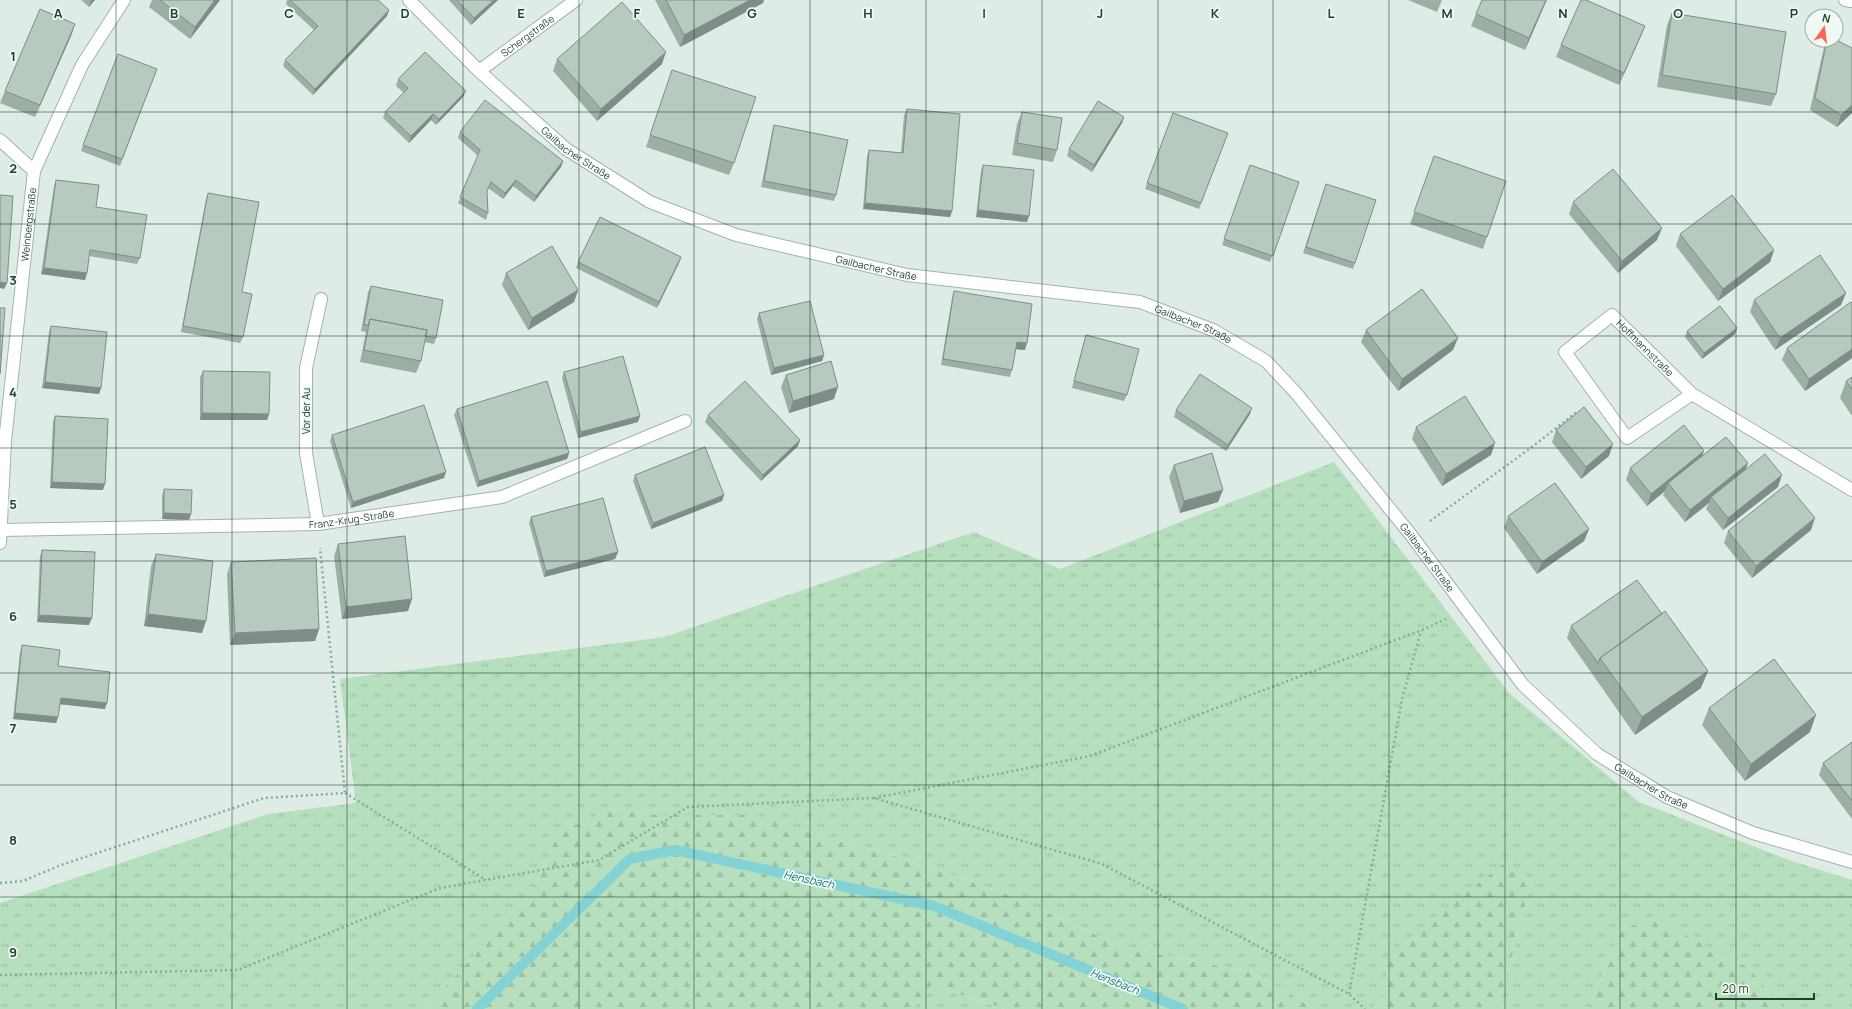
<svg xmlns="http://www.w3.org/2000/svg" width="1852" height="1009" viewBox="0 0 1852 1009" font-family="Manrope,sans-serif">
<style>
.grass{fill:url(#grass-tufts)}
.forest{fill:url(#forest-firs)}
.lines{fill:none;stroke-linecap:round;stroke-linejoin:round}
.stream{stroke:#83d2d5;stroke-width:10}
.minor-casing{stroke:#a2b4ac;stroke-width:14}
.tertiary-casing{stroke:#a2b4ac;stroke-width:14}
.path{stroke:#7db29b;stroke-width:2.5;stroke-dasharray:2 3;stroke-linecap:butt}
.minor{stroke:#fff;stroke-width:12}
.tertiary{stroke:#fff;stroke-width:12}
.wall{fill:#9daea5}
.shaded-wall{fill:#808d86}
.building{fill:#b7cac0;stroke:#808d86}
.grid{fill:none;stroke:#1f3d32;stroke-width:1;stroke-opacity:0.55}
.labels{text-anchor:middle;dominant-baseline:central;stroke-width:3.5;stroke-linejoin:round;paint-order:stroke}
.street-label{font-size:10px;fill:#1f3d32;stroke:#f0f8f3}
.water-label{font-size:11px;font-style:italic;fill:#15777d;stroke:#f0f8f3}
.grid-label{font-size:13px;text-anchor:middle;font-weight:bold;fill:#1f3d32;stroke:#f0f8f3;stroke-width:3.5;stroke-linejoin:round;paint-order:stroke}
</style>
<defs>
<pattern id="grass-tufts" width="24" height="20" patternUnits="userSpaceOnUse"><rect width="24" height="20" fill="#b6dfbd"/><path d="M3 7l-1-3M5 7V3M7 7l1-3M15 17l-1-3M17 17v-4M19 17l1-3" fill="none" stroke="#9cc0a3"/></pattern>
<pattern id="forest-firs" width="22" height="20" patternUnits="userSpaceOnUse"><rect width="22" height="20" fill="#b6dfbd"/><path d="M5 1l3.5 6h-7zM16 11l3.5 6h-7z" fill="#9cc0a3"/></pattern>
</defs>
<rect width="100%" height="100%" fill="#dfece5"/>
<!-- grass -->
<path class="grass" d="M1334,462L1509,693L1639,802L1789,860L1852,880V1009H1783L1749,968L1622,929L1589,1009H1498L1532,879L1390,953L1383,999L1371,1009H1315L1254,973L1123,947L996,890L888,854L804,831L757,815H658L612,809L559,832L533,889L426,1009H0V903L268,814L356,803L340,679L664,637L974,532L1060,569Z
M932,985L1005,1009H912Z"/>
<!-- forest -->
<path class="forest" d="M612,809L658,815H757L804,831L888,854L996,890L1123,947L1254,973L1315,1009H1005L932,985L912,1009H426L533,889L559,832Z
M1503,864L1532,879L1498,1009H1371L1383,999L1390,953Z
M1655,919L1749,968L1783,1009H1589L1622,929Z"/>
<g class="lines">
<!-- stream -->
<path class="stream" d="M477,1009L630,859L675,850L934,906L1183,1009"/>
<defs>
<g id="minor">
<path d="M1845,0L1852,1"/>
<path id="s1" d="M479,71L576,0"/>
<path d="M0,140L34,171"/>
<path id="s2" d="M1692,394L1627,438L1565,352L1612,315L1692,394L1852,490"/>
<path d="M318,524L306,453V368L321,299"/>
<path id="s3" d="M1,530L318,524L502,497L685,421"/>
<path id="s4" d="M0,543L5,441L34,171L82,65L124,0"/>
</g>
<g id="tertiary">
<path id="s5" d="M409,0L479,71L566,149L650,202L736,235L907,275L1140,302L1213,330L1266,361L1296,393L1411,535L1523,685L1597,754L1667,797L1753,833L1852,862"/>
</g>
</defs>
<!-- minor casing -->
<use href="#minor" class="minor-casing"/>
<!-- tertiary casing -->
<use href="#tertiary" class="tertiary-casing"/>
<!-- path -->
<path class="path" d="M1430,521L1528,450L1578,411
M345,793L486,880
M874,798L1090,756L1422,630L1446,619
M0,883L23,881L61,865L264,798L345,793L320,548
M0,975L238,970L440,888L599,860L688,807L874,798L1102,864L1349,994L1365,1009
M1349,994L1402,699L1421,631"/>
<!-- minor -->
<use href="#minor" class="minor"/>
<!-- tertiary -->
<use href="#tertiary" class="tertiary"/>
</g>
<!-- wall -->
<path class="wall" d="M81,0H95L89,7Z
M152,0H220L190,39L149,7Z
M287,0H378L387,16L313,95L283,66L285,60L314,30L286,4Z
M449,0H498L471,25Z
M655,0H764L763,3L680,47Z
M1408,0H1442L1437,12Z
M1545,4L1525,50L1471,26L1476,14Z
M1672,13L1776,94L1771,106L1657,87L1667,25Z
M75,24L71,36L35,117L0,103L5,91Z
M1645,26L1640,38L1619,85L1556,57L1561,45Z
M1826,40H1836L1852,48V113L1837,127L1810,110L1824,47Z
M557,59L662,64L597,121L553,71Z
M157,69L120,166L81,151L83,145Z
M672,70L734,163L729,175L646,147Z
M398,79L463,97L436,125L431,120L409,143L383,118L385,112L404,93L396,86Z
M907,109L952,211L950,217L863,209L867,156L869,150L901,153L904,115Z
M1022,112L1057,150L1053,162L1012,155L1017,124Z
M1173,113L1228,133L1199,209L1145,189Z
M1124,117L1122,123L1092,172L1067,156L1069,149Z
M774,125L836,195L834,201L761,187L772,132Z
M460,132L563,161L561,167L534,202L513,186L503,199L488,188L487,192L488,213L486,220L458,203L478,156L458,138Z
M1434,156L1487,237L1483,249L1410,224Z
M983,165L1027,222L976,217L981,171Z
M1250,165L1299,182L1270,262L1222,245Z
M56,180L96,207L140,258L137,264L89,256L87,273L85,280L41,274L54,186Z
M1324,190L1355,263L1353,269L1303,253Z
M208,193L242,292L243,337L240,343L181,332L206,199Z
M1573,202L1662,228L1657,240L1618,273L1569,214Z
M1680,234L1774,250L1770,262L1718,301L1676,246Z
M681,257L679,263L657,308L576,268L578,262Z
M506,273L578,290L574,302L528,330L502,285Z
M371,286L436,338L434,344L424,342L421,361L416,373L360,362L366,332L361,331L368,292Z
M954,291L1025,350L1016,349L1012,370L1010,377L941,365L952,298Z
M1846,293L1841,305L1775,350L1750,312L1754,300Z
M1852,303V358L1805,391L1782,360L1787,348Z
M759,313L824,355L822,361L771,375L757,319Z
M51,326L101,388L99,394L42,388L49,332Z
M1737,328L1735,334L1702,359L1685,337L1687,331Z
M1366,330L1453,350L1398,391L1361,342Z
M1086,335L1127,395L1124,401L1072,388L1084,341Z
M203,371L269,414L267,420H200V377Z
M564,372L638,422L578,438L562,378Z
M786,375L834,399L789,413L781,387Z
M1852,377V416L1840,398L1846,381Z
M457,409L569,453L567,459L477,487L454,415Z
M1176,410L1250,414L1226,451L1174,417Z
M708,415L800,440L798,446L761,481L705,422Z
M55,416L103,490L50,488L53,422Z
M1416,427L1491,455L1442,486L1412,439Z
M1556,430L1609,456L1581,479L1552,442Z
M332,435L444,478L351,508L330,441Z
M1702,456L1746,469L1778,487L1723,530L1706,509L1709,503L1685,522L1663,495L1665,491L1647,506L1626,480L1630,468Z
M1174,465L1218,502L1180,513L1169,477Z
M635,475L724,495L722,501L651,529L633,481Z
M164,489L191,514L189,520L162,519V495Z
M1508,516L1589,529L1584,541L1537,574L1504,528Z
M531,517L618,552L615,559L544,577L529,523Z
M1811,530L1752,578L1724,543L1728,531Z
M338,544L408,611L342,619L334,556Z
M42,550L89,625L37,622L40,556Z
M156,554L202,633L144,626L151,566Z
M231,562L319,629L315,641L230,645L227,574Z
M1662,614L1701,688L1635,735L1567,638L1571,626Z
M22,645L58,666L105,709L60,704L58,717L56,723L13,719L20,652Z
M1709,708L1810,732L1745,781L1702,725Z
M1852,742V819L1819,775L1823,763Z"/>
<!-- shaded-wall -->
<path class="shaded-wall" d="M91,0H95L89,7Z
M215,0H220L190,39L195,27Z
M494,0H498L471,25L474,18Z
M750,0H764L763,3L680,47L684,35Z
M1546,0H1547L1545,4L1525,50L1529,38Z
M389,10L387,16L313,95L315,89Z
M75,24L71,36L35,117L40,105Z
M1645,26L1640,38L1619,85L1624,73Z
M666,52L662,64L597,121L601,109Z
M466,91L463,97L436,125L439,119Z
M1852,105V113L1837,127L1841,115Z
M433,114L431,120L409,143L411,136Z
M1124,117L1122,123L1092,172L1094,165Z
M563,161L561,167L534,202L536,196Z
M516,180L513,186L503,199L505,193Z
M865,203L952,211L950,217L863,209Z
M978,210L1029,216L1027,222L976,217Z
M1662,228L1657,240L1618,273L1622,261Z
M1774,250L1770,262L1718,301L1723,289Z
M681,257L679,263L657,308L659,302Z
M44,268L87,273L85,280L41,274Z
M0,282L7,283L4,289L0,288Z
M578,290L574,302L528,330L532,318Z
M1846,293L1841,305L1775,350L1780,338Z
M1737,328L1735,334L1702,359L1704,353Z
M1458,338L1453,350L1398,391L1402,379Z
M1017,342L1027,343L1025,350L1014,349Z
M1852,349V358L1805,391L1809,379Z
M824,355L822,361L771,375L774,368Z
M45,382L101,388L99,394L42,388Z
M838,387L834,399L789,413L793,401Z
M1252,408L1250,414L1226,451L1228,445Z
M202,413L269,414L267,420H200Z
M640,416L638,422L578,438L581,432Z
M800,440L798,446L761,481L763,475Z
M1495,443L1491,455L1442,486L1446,474Z
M1613,444L1609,456L1581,479L1586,467Z
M1704,451L1700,463L1668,483L1665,491L1647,506L1651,494Z
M569,453L567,459L477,487L479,481Z
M1748,463L1744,475L1711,497L1709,503L1685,522L1690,510Z
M446,472L444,478L351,508L353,502Z
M1782,475L1778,487L1723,530L1728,518Z
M52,482L105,484L103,490L50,488Z
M1223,490L1218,502L1180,513L1184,501Z
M724,495L722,501L651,529L653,523Z
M164,513L191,514L189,520L162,519Z
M1815,518L1811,530L1752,578L1756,566Z
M1589,529L1584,541L1537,574L1542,562Z
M618,552L615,559L544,577L546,571Z
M412,599L408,611L342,619L346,607Z
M148,614L206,621L202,633L144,626Z
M39,615L92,618L89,625L37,622Z
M319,629L315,641L230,645L235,633Z
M1708,671L1701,688L1635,735L1642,717Z
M61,698L107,703L105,709L58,704Z
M15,713L58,717L56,723L13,719Z
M1816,715L1810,732L1745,781L1751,764Z"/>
<!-- building -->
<path class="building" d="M160,0H215L195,27Z
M290,0H378L389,10L315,89L285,60L318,26Z
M457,0H494L474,18Z
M666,0H750L684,35Z
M1482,0H1546L1529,38L1476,14Z
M1581,0H1586L1645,26L1624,73L1561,45Z
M622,2L666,52L601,109L557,59Z
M40,9L75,24L40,105L5,91Z
M1672,13L1786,32L1776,94L1662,75Z
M1827,40H1836L1852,48V105L1841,115L1815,98Z
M425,52L466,91L439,119L433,114L411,136L385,112L408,88L398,79Z
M118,54L157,69L122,159L83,145Z
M672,70L756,97L734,163L650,135Z
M485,100L563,161L536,196L516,180L505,193L491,182L487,191L488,213L460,197L480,150L460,132Z
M1098,101L1124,117L1094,165L1069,149Z
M907,109L960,114L952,211L865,203L869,150L903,153Z
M1022,112L1062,118L1057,150L1017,143Z
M1173,113L1228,133L1201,203L1147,183Z
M774,125L848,140L836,195L764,181Z
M1434,156L1506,181L1487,237L1414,212Z
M983,165L1034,170L1029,216L978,210Z
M1250,165L1299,182L1273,256L1224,239Z
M1613,169L1662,228L1622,261L1573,202Z
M56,180L99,185L96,207L147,215L140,258L90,250L87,273L44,268Z
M1326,184L1376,200L1355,263L1306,247Z
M208,193L259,202L242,292L252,294L243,337L183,326Z
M0,195L13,196L7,283L0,282Z
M1732,195L1774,250L1723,289L1680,234Z
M600,217L681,257L659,302L578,262Z
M552,246L578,290L532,318L506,273Z
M1820,255L1846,293L1780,338L1754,300Z
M371,286L443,300L436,338L425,336L427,330L370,319L368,325H364Z
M1422,289L1458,338L1402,379L1366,330Z
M954,291L1032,304L1027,343L1017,342L1012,370L943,359Z
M810,301L824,355L774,368L759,313Z
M1851,302L1852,303V349L1809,379L1787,348Z
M1720,306L1737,328L1704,353L1687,331Z
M0,308H5L0,374Z
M370,319L427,330L421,361L364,350Z
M51,326L107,332L101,388L45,382Z
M1086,335L1139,349L1127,395L1074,381Z
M623,356L640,416L581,432L564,372Z
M831,361L838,387L793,401L786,375Z
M203,371L270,372L269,414L202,413Z
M1200,374L1252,408L1228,445L1176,410Z
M1852,377V389L1846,381Z
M547,381L569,453L479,481L457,409Z
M745,381L800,440L763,475L708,415Z
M1465,396L1495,443L1446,474L1416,427Z
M424,405L446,472L353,502L332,435Z
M1584,407L1613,444L1586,467L1556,430Z
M55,416L108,419L105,484L52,482Z
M1684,425L1704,451L1651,494L1630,468Z
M1726,437L1748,463L1690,510L1668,483Z
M705,447L724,495L653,523L635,475Z
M1212,453L1223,490L1184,501L1174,465Z
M1765,454L1782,475L1728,518L1711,497Z
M1555,483L1589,529L1542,562L1508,516Z
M1787,484L1815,518L1756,566L1728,531Z
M164,489L192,490L191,514L164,513Z
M603,498L618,552L546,571L531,517Z
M405,536L412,599L346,607L338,544Z
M42,550L95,552L92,618L39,615Z
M156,554L213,561L206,621L148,614Z
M316,558L319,629L235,633L231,562Z
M1637,580L1662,614L1600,658L1598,663L1571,626Z
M1665,611L1708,671L1642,717L1600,658Z
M22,645L60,650L58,666L110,672L107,703L61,698L58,717L15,713Z
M1774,659L1816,715L1751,764L1709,708Z
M1852,742V801L1823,763Z"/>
<!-- grid -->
<path class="grid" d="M116,0V1009M232,0V1009M347,0V1009M463,0V1009M579,0V1009M694,0V1009M810,0V1009M926,0V1009M1042,0V1009M1158,0V1009M1273,0V1009M1389,0V1009M1505,0V1009M1620,0V1009M1736,0V1009M0,112H1852M0,224H1852M0,336H1852M0,448H1852M0,561H1852M0,673H1852M0,785H1852M0,897H1852"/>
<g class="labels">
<!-- street labels -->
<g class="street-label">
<text stroke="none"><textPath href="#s1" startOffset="60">Schergstraße</textPath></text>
<text stroke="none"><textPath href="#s5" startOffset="227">Gailbacher Straße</textPath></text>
<text stroke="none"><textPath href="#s4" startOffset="320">Weinbergstraße</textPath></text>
<text stroke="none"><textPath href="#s5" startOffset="552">Gailbacher Straße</textPath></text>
<text stroke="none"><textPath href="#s5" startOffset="876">Gailbacher Straße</textPath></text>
<text stroke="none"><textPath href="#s2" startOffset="291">Hoffmannstraße</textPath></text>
<text transform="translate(306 411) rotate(-90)">Vor der Au</text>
<text stroke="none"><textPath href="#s3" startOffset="351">Franz-Krug-Straße</textPath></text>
<text stroke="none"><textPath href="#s5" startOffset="1212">Gailbacher Straße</textPath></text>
<text stroke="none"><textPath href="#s5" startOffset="1536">Gailbacher Straße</textPath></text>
</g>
<!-- water labels -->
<g class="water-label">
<text transform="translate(809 879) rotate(12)">Hensbach</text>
<text transform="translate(1115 981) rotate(22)">Hensbach</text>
</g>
</g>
<g class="grid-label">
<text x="58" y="18">A</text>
<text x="174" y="18">B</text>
<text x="289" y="18">C</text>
<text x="405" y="18">D</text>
<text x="521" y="18">E</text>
<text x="637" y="18">F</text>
<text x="752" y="18">G</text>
<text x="868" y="18">H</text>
<text x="984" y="18">I</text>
<text x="1100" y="18">J</text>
<text x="1215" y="18">K</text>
<text x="1331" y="18">L</text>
<text x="1447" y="18">M</text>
<text x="1563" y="18">N</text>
<text x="1678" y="18">O</text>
<text x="1794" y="18">P</text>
<text x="13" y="61">1</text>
<text x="13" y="173">2</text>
<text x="13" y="285">3</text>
<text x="13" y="397">4</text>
<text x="13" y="509">5</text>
<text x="13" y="621">6</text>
<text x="13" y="733">7</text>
<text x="13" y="845">8</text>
<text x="13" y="957">9</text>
</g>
<!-- north arrow -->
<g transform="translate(1824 28) rotate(14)"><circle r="19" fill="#f0f8f3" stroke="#9cada6"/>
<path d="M0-3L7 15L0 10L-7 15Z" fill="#fc654d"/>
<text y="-6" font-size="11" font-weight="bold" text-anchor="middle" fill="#1f3d32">N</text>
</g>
<!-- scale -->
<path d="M1716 993v6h98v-6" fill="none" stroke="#1f3d32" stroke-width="2"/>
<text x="1722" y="993" font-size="12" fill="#1f3d32" stroke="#f0f8f3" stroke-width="3" paint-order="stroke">20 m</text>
</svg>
